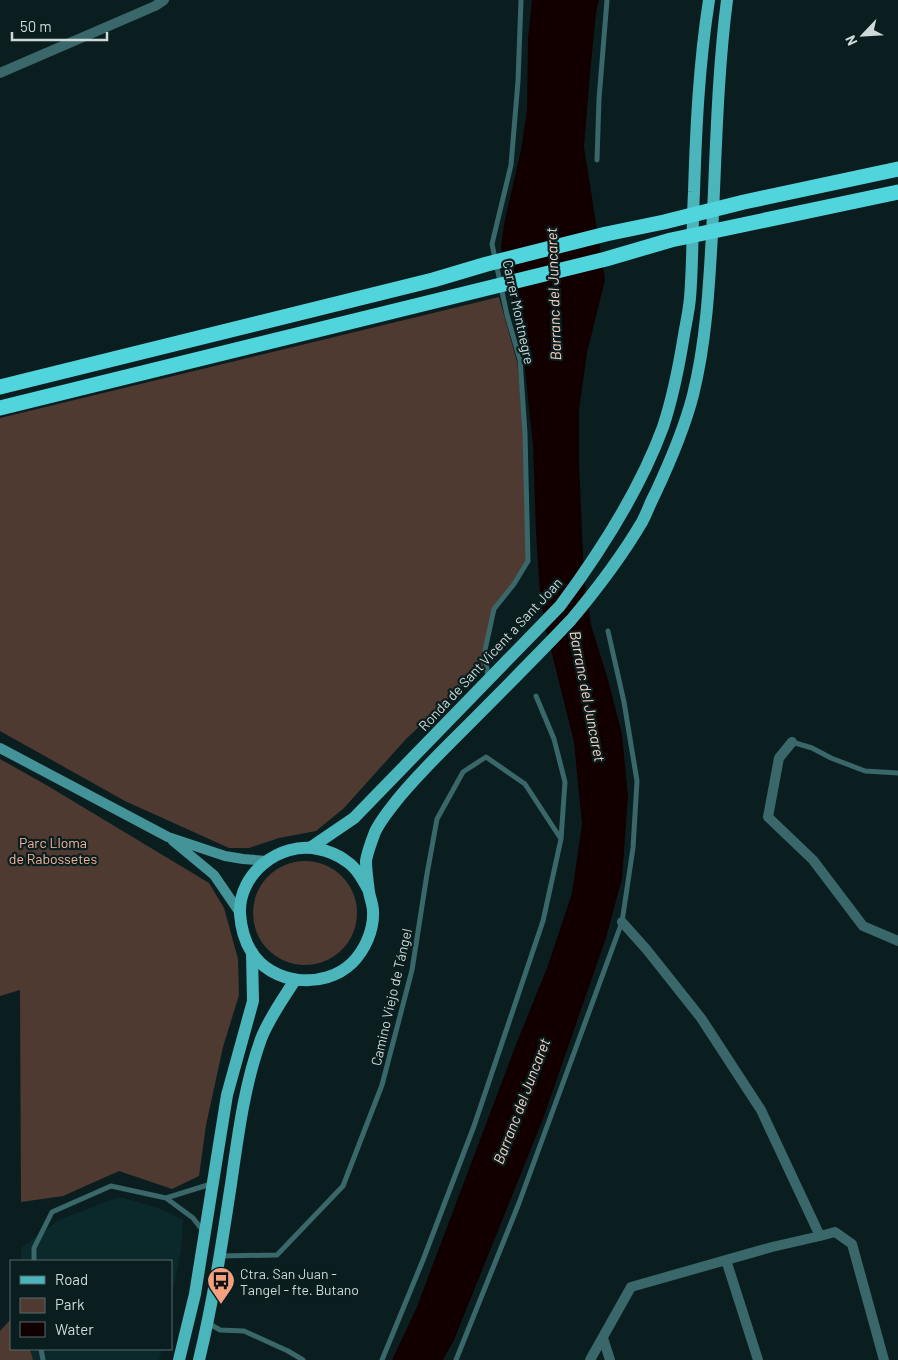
<svg xmlns="http://www.w3.org/2000/svg" width="898" height="1360" viewBox="0 0 898 1360" font-family="Barlow,sans-serif">
<style>
.built{fill:#0b292b}
.green{fill:#4f3a32}
.water{fill:#120000}
.lines{fill:none;stroke-linecap:round;stroke-linejoin:round}
.service{stroke:#39676a;stroke-width:5}
.minor{stroke:#39676a;stroke-width:10}
.secondary{stroke:#449398;stroke-width:10}
.primary{stroke:#4bb5bc;stroke-width:12}
.motorway{stroke:#50d5dd;stroke-width:15}
.labels{text-anchor:middle;dominant-baseline:central;stroke-width:4.5;stroke-linejoin:round;paint-order:stroke}
.street-label{font-size:14px;fill:#cedada;stroke:#0b1e1f}
.park-label{font-size:14px;fill:#f4b399;stroke:#0b1e1f}
.poi-label{font-size:14px;fill:#cedada;stroke:#0b1e1f;text-anchor:start}
.water-label{font-size:15px;font-style:italic;fill:#fbd2c2;stroke:#0b1e1f}
</style>
<rect width="100%" height="100%" fill="#0b1e1f"/>
<!-- built -->
<path class="built" d="M119,1197L156,1207L183,1220L181,1251L171,1300V1261H21V1248L59,1220Z
M30,1349H162L159,1360H33Z"/>
<!-- green -->
<path class="green" d="M499,297L517,362L525,433L528,561L494,609L485,650L486,663L406,739L344,808L316,831L279,838L249,848H229L125,801L0,731V418Z
M0,759L48,786L209,883L224,908L238,959L239,995L223,1047L206,1125L199,1176L172,1189L119,1171L63,1196L21,1202L20,990L0,996Z
M253 913a52 52 0 1 1 104 0a52 52 0 1 1-104 0Z
M11,1319V1349H30L33,1360H0V1331Z"/>
<!-- water -->
<path class="water" d="M532,0H599L596,13L590,74L584,147L605,280L587,353L579,410V462L584,577L591,625L609,683L622,734L628,796L622,879L606,938L543,1119L454,1340L443,1360H392L416,1309L517,1042L547,968L572,893L582,824L574,742L546,630L540,593L536,533L533,446L524,360L514,302L501,247L504,224L521,150L527,110L528,39Z"/>
<g class="lines">
<!-- service -->
<path class="service" d="M597,160L599,99L607,0
M488,679L485,650L494,609L514,584L528,561L525,433L520,360L507,315L492,244L511,165L518,81L521,0
M792,742L812,748L831,758L865,771L898,773
M166,1198L211,1184
M220,1256L277,1255L343,1186L382,1085L412,970L427,874L437,819L463,772L486,757L525,784L561,839
M34,1261V1248L52,1212L111,1186L166,1198L193,1218L203,1231
M208,1323L220,1330L244,1331L288,1351L303,1360
M41,1349L43,1360
M382,1360L423,1260L474,1126L543,921L561,839L565,782L554,739L536,696
M456,1360L519,1203L622,922L633,848L637,781L624,702L608,631"/>
<!-- minor -->
<path class="minor" d="M0,73L155,6L164,0
M792,742L779,758L768,817L813,860L863,926L898,941
M622,922L647,950L701,1018L761,1110L820,1236L835,1232L852,1244L884,1360
M726,1260L758,1360
M603,1338L610,1360
M590,1360L631,1287L772,1247L820,1236"/>
<!-- secondary -->
<path class="secondary" d="M0,748L168,837L225,856L243,859L267,861
M173,841L214,875L240,913"/>
<!-- primary -->
<path class="primary" d="M310,848L354,818L560,606C601,551 639,492 663,427C673,397 679,366 684,335C686,323 689,310 690,298C693,263 692,227 694,192C696,128 699,64 709,0
M369,891C363,880 357,868 346,861C337,854 328,851 318,849C279,841 238,874 240,914C241,927 244,940 251,951C271,985 324,990 352,963C365,950 374,930 373,911C373,905 370,898 369,892C368,883 366,871 366,861C367,853 372,840 375,832C380,821 389,810 397,800C414,779 433,760 452,741C492,701 532,661 571,620C597,589 622,556 642,522C647,513 650,503 655,494C670,462 684,430 693,395C706,343 709,288 712,234C716,156 717,78 727,0
M179,1360L195,1294L227,1095L253,1001L252,952
M199,1360C213,1302 222,1243 231,1184C238,1136 244,1086 261,1039C269,1018 283,999 295,980"/>
<!-- motorway -->
<path class="motorway" d="M0,387L433,280L487,264L606,234L664,222L744,202L898,169
M0,408L606,259L671,240L898,192"/>
</g>
<!-- icons -->
<defs>
<symbol id="bus-pin" viewBox="-11 -11 22 30"><path d="M0 17L-7.5 6A9.5 9.5 0 1 1 7.5 6Z" fill="#f2a07f" stroke="#0b1e1f"/><path d="M-5-6H5V4H4V6H2V4H-2V6H-4V4H-5ZM-3.5-4V0h7V-4ZM-3.5 1.2v1.5H-2V1.2ZM2 1.2v1.5H3.5V1.2Z" fill="#111"/></symbol>
</defs>
<g fill-rule="evenodd">
<use href="#bus-pin" x="205" y="1265" width="32" height="43"/>
</g>
<g class="labels">
<!-- street labels -->
<g class="street-label">
<text transform="translate(519 312) rotate(78)">Carrer Montnegre</text>
<text transform="translate(490 654) rotate(-47)">Ronda de Sant Vicent a Sant Joan</text>
<text transform="translate(391 997) rotate(-77)">Camino Viejo de Tángel</text>
</g>
<!-- park labels -->
<g class="park-label">
<text x="53" y="842">Parc Lloma<tspan x="53" dy="16">de Rabossetes</tspan></text>
</g>
<!-- poi labels -->
<g class="poi-label">
<text x="240" y="1273">Ctra. San Juan -<tspan x="240" dy="16">Tangel - fte. Butano</tspan></text>
</g>
<!-- water labels -->
<g class="water-label">
<text transform="translate(553 294) rotate(-92)">Barranc del Juncaret</text>
<text transform="translate(588 696) rotate(79)">Barranc del Juncaret</text>
<text transform="translate(521 1101) rotate(-69)">Barranc del Juncaret</text>
</g>
</g>
<!-- legend -->
<rect x="10" y="1260" width="162" height="90" fill="#0b1e1f" stroke="#59696a"/>
<rect x="20" y="1276" width="25" height="8" fill="#4bb5bc" stroke="#59696a"/>
<text x="55" y="1285" font-size="15" fill="#cedada">Road</text>
<rect x="20" y="1298" width="25" height="15" fill="#4f3a32" stroke="#59696a"/>
<text x="55" y="1310" font-size="15" fill="#cedada">Park</text>
<rect x="20" y="1322" width="25" height="15" fill="#120000" stroke="#59696a"/>
<text x="55" y="1335" font-size="15" fill="#cedada">Water</text>
<!-- north arrow -->
<g transform="translate(863 35) rotate(245)" stroke="#0b1e1f" stroke-width="4" paint-order="stroke">
<path d="M0-4L9 19L0 12L-9 19Z" fill="#cedada"/>
<text y="-8" font-size="14" font-weight="bold" text-anchor="middle" fill="#cedada">N</text>
</g>
<!-- scale -->
<path d="M12 32v8h95v-8" fill="none" stroke="#cedada" stroke-width="2.5"/>
<text x="20" y="32" font-size="15" fill="#cedada" stroke="#0b1e1f" stroke-width="4" paint-order="stroke">50 m</text>
</svg>
